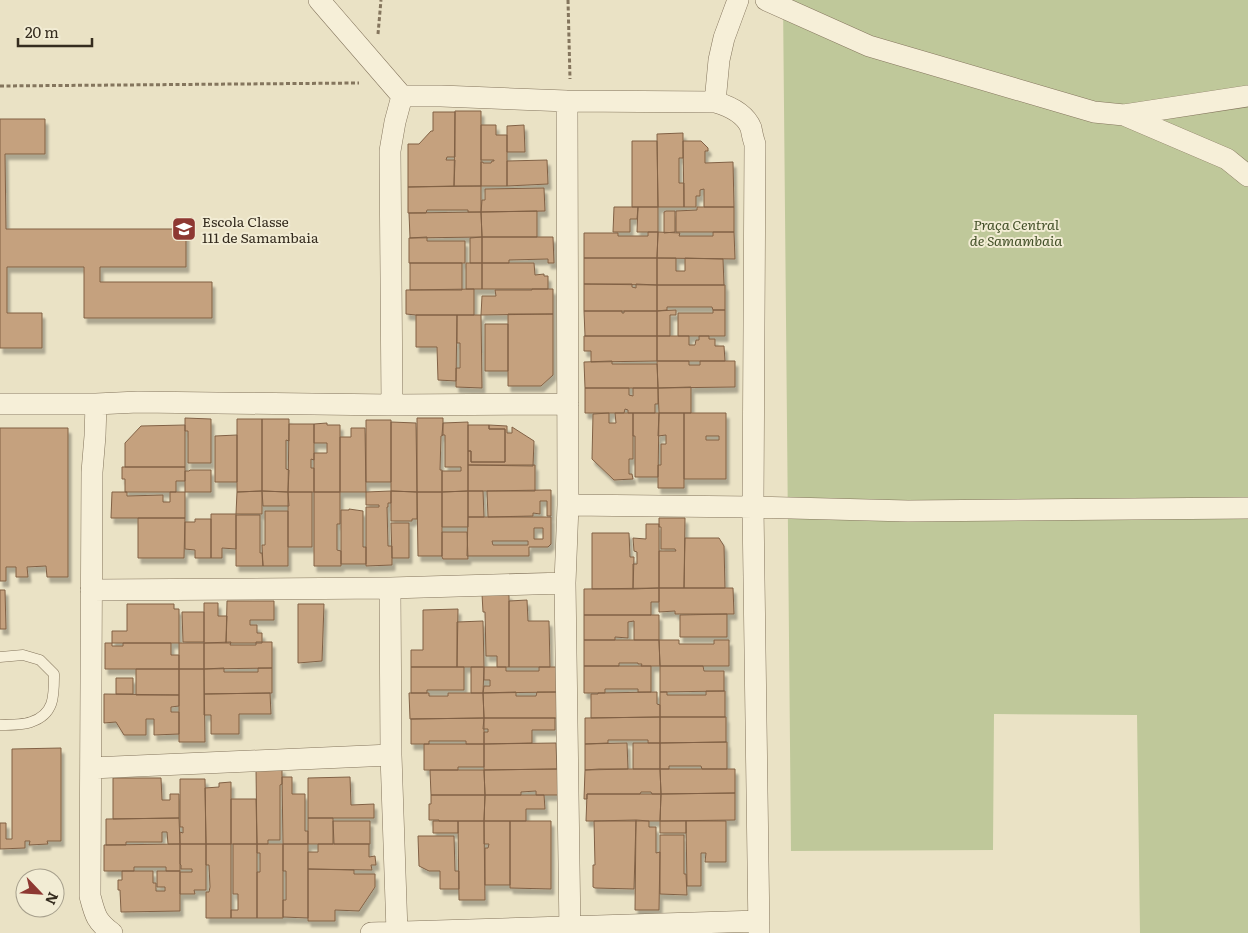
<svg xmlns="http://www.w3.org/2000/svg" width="1248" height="933" viewBox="0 0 1248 933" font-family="Literata,serif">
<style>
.green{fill:#bfc89a}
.building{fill:#c5a17e;stroke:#816145;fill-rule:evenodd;filter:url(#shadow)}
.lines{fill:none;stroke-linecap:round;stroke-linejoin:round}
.lane-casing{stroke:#84755d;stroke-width:11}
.street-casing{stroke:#84755d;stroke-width:22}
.path{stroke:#84755d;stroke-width:3;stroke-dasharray:4 2.5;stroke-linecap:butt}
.lane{stroke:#f6efd8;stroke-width:10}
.street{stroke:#f6efd8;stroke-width:21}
.labels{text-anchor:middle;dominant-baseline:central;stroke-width:4;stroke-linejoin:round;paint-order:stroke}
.poi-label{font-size:14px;fill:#352c1f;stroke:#f2ecd4;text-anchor:start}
.park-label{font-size:14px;font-style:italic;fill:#435028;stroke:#f2ecd4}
</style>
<defs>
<filter id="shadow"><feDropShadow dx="3" dy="5.5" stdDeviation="1" flood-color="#0004"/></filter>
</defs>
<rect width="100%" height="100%" fill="#eae2c5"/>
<!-- green -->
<path class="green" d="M783,0H1248V933H1140L1137,715L994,714L993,850L791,851Z"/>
<!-- building -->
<path class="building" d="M455,111H481V186H454Z
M433,112H455V157H447L446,160H455L454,186L408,187V144H419L431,131H433Z
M0,119H45V154H5L6,229H186V267H100V282H212V318H84V267H7V313H42V348H0Z
M481,125H496V135H507V186H481V162H483V163H491L492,161H494V160H481Z
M524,125L525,152H507V126Z
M683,133V158H679V183H684V207H658L657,134Z
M632,141H657L658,207H632Z
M683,141H701L708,148V151H705V163L733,162L734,207H704V189L700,190V196H696V207H684Z
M547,160L548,184L507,186V161Z
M481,186V212H468V210H427L426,213H408V187Z
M544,188L545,211L481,212L482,200H485V189Z
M614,207H638L637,219H630V232H613Z
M638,207H658V232H637Z
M697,207H734V232H676V211L697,210Z
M537,211V237H482L481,212Z
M666,211H675V232L664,233V212Z
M481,212L482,237L410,238L409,213Z
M648,232H658L657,258H584V233H618V236H648Z
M658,232L680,233L679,236H713V232H734L735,259L657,258Z
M427,237V241H465V263H409V238Z
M482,237H553L554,263H548V259L509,260V263H482Z
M482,237V263H470V238Z
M584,258H657V285L584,284Z
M657,258H676V271H685V258L723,259L724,285H657Z
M410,263H462V290H410Z
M466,263H482V289H466Z
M482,263H534L535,275L544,274V276H548V289H482Z
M584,284H632V287L636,288V284L657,285V311H584Z
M657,285H725V310H713L712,307H667V310L657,311Z
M474,289V315H416L406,314V290Z
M532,289H553V314L481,315L482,296H496L495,290H532Z
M676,310V315H670V336H657V311Z
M713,310H725V336H678V313H713Z
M584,311H622V313H624V311H657V336H585Z
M508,314H553V375L541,386H508Z
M416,315H457L456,381L438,380L437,347H416Z
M457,315H481L482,388L456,387V368H460V343H457Z
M485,324H508V371H485Z
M584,336H657V361L591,362V351H584Z
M657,336H689V345H695L696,340H699V336H709V339H715V346H724L725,361H657Z
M612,361V364H657L658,388H585L584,362Z
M657,361H689V365H700V361H735V387L658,388Z
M691,387V413H659L658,388Z
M585,388H629V395L633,396V388H658V404H655V413H628V410L625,409L624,413H585Z
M609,413V423H616L615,413H633V459H629V474H632L633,479L614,480L592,459L593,414Z
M633,413H659L658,477H635V436H633Z
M659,413H684V488H658V465H661V444H666V435L658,436Z
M684,413H726V479H684ZM706,436H719V440H706Z
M185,418L211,419V463H188V431H185Z
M417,418H443V435L441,436L440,470H442V492H417Z
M237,419H262V491L237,492Z
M262,419H289V441L286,440V469L289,470L288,492L262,491Z
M366,420H391V482H366Z
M391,422L416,423L417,492L391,491Z
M468,422V491L442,492V471H461V467H445V435H442L443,423Z
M327,423V425H340V492H314V453H327V443H314V424Z
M289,424H314V460L311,459V468H314V492H288Z
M185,425V467H125V443L141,426Z
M468,425H489V429H505V462H471V451H468Z
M489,425L507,426V433H512V427L534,441L533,466L468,465V451H471V462H505V429H489Z
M0,428H68V577H47L46,566L27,567L28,577H16V567H6V581H0Z
M351,428H365L366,492H340V437H351Z
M237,435V482H215V436Z
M468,465H535V491H468Z
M122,467H185V481H176V492H125V479H122Z
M190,470H211V492H185V471H189Z
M546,490H551V516H547V501H540V514L533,513V516L488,517L487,491Z
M262,491V514H236L237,492Z
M262,491L288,492L289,506H263Z
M391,491L417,492V519H412V521H391Z
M391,491V503H388V507H387L388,546H392V565L366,566V507H379V505H366V492Z
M468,491H483L484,517H468Z
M468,491V527H442V492Z
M112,492H127V496L163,495V502H170V492H185V518H111Z
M288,492H312V547H288Z
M314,492H340V524H337V550L341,551V566H314Z
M417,492H442V556H418Z
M349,509L363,511V547H366V564H341V510H349Z
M265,511H288V566H263L262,545H265Z
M211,514H236V549L222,548V558H211Z
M236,515H260V553H262L263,566H236Z
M468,517H551V544L548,547H529V556H467ZM534,528H543V539H534ZM492,541H528V545H493Z
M138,518H185L184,558H138Z
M659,518H685L684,588H659V551H676L675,549H661V527H659Z
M195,519H211V558H195V550L185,549V522H195Z
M391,523H409V558H392Z
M646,524H659V588L633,589V564H637V552L634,551L633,538L646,539Z
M442,532H467L468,559H443L442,557Z
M592,533H629L630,557H634L633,589H592Z
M685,538H719L724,546L725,588H684Z
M659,588V602H651V615H584V589Z
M659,588H733L734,614H675V611L659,612Z
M0,590H5L6,629H0Z
M482,594H509V667H497V656H486L485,612H483Z
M527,600L528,621H549L550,667H509V601Z
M227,601H274V620H250V625H257V633H262V643H226Z
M204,603H218V616H227L226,643H204Z
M127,604H174V609H179V643H112V631H127Z
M298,604H324L322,661L298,663Z
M458,609L457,667H411V650H423V610Z
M182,612H204V642H183Z
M727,614V637H680V615Z
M584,615H659V640H634V621L628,622V638L615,637V640H584Z
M483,621L484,667H457V622Z
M584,640H659L660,666H641L642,664H638V663H619V666H584Z
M659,640H679V644H714V640H729V666H660Z
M231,642L230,645H256V642H272V668L204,669V643Z
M105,643H112V646H123V643H171V655H179V669H105Z
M179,643H204V669H179Z
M584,666H651V692H638V689H605V693H584Z
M660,666H703L704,671H724V691L660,692Z
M411,667H464V690H427V693H411Z
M471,667H484L483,693H471Z
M484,667H506V671H539V667H558V692L483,693L484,686H490V680H484Z
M224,668V672H258V668H272V693L204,694V669Z
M136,669H179V695H136Z
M179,669H204L205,742H179Z
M116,678H133V694H116Z
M706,691H725V717H660V692H667V695H706Z
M516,692V696H536L537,692H558V718H484L483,693Z
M657,692V704L660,705V717L591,718V694H598V693Z
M270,693L271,714H239V734H211V715H204V694Z
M409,693H429V696H448V693H483L484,718L410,719Z
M104,694L179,695V706L171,707V712H179V734L154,735V719H146V735H124L116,722L104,723Z
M660,717H726V742L660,743Z
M660,717V743H648V740H608V743L585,744V718Z
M484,718H555V730H532V743L484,744V732H488V729H483Z
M484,718V744H466V741H429V744H411V719Z
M727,742V769H702L701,766H669V769H660V743Z
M556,743L557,769L484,770V744Z
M627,743L628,769L585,770V744Z
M633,743H660V769H633Z
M424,744H484V767H458V770H424Z
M61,748V841H47L48,844L29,845L30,841H25V848L0,849V823H6V839H12V749Z
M282,768V784L280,785V840H268V844H257L256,769Z
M558,769L559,795H536V791L521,792V795H485L484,770Z
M599,769H660L661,794H652L651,792H641L640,794H587V799H584L585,770Z
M660,769H735V793L661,794Z
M430,770H484L485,795H431Z
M282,777H292V794H305V831H308V844H283Z
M350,777L351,805L374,804V818H308V778Z
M113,778H161L162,800H170V794H179V818L113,819Z
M180,779H205L206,844H180V832L183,833V827H180Z
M231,782V844H206L205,788L219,787V783Z
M735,793V820L660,821L661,794Z
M587,794H661L660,821H586Z
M431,795H485L484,821H439V820H429V804H431Z
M485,795H544L545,809H526V821H484Z
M231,799H256L257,844H231Z
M179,818L180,844H168L167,832H162V842H126V845H106V819Z
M308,818H333V844H308Z
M636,820L634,889L595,888L593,887V865H595L594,821Z
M636,820L649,821V827H656V853L660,852L659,910H635Z
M333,821H370V844H334Z
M433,821H458V833H433Z
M458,821H484L485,900H459Z
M484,821H510V885H485V848H488L489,844H484Z
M510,821H551V889L510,888Z
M660,821H686V833H660Z
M686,821H726V862H705L706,853H701V886H687Z
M660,835H684V874H686L687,895L660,894Z
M418,836H454L455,871H459V889H440V871H429L419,866Z
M180,844V871H166V867H134V871H104V845Z
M180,844H206V890H194L195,894H180V872H192V869H181V865L180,864Z
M206,844H231V918H206V892H209L210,887L209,865H206Z
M233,844H257V918H231V910H238V894H233Z
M257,844H283V918H257V872H260V853H257Z
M283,844H308V918L283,917V900H286V871H283Z
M318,844H369V857L375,856L376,865H371L372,870L308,869V852H318Z
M308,869L354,870V874H375V887L359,911L335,910V921H308Z
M122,871H153V883H156V891H165V887H157V871H180V911L121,912L120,890H118V880H122Z"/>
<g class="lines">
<defs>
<path id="lane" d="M0,657L23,655L40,660L54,674C54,695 55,714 31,722C23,725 9,725 0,725"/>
<path id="street" d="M319,0L402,96
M766,0L869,46L1094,112L1124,115L1248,96
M567,101L568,505L565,583L570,933
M715,102L719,60L724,38L738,0
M1124,115L1227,159L1248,176
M0,404H96
M392,405L390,151L395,122L402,96H441L567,101L715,102C729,106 745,113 751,128C752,133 753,139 755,144L753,507L759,933
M568,505L753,507L908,511L1248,508
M390,588L391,755L397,932
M91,590L390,588L565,583
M91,768L391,755
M112,933C96,921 95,915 90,896L92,472L95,436L96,404L138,402L392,405L568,404
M371,933L759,921"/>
</defs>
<!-- lane casing -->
<use href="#lane" class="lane-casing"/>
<!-- street casing -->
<use href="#street" class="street-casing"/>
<!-- path -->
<path class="path" d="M568,0L570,79
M378,34L381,0
M0,86L359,83"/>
<!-- lane -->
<use href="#lane" class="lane"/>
<!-- street -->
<use href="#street" class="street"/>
</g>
<!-- icons -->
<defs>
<symbol id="school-square" viewBox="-11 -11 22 22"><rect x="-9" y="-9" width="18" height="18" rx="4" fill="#8e3832" stroke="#f2ecd4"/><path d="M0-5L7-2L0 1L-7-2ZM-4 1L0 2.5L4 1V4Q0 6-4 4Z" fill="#fff"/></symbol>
</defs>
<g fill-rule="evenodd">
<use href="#school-square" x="170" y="215" width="28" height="28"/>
</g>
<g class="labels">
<!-- poi labels -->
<g class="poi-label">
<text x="202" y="221">Escola Classe<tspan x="202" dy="16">111 de Samambaia</tspan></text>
</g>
<!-- park labels -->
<g class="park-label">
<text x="1016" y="224">Praça Central<tspan x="1016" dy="16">de Samambaia</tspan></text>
</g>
</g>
<!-- north arrow -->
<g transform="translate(40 893) rotate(115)"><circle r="24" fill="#f2ecd4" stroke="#a69f8c"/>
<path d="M0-4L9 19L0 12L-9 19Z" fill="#8e3832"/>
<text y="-8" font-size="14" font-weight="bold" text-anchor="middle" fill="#352c1f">N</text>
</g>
<!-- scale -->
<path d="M18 38v8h74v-8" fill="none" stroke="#352c1f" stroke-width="2.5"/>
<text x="25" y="38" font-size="15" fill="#352c1f" stroke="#f2ecd4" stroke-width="4" paint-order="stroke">20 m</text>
</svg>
